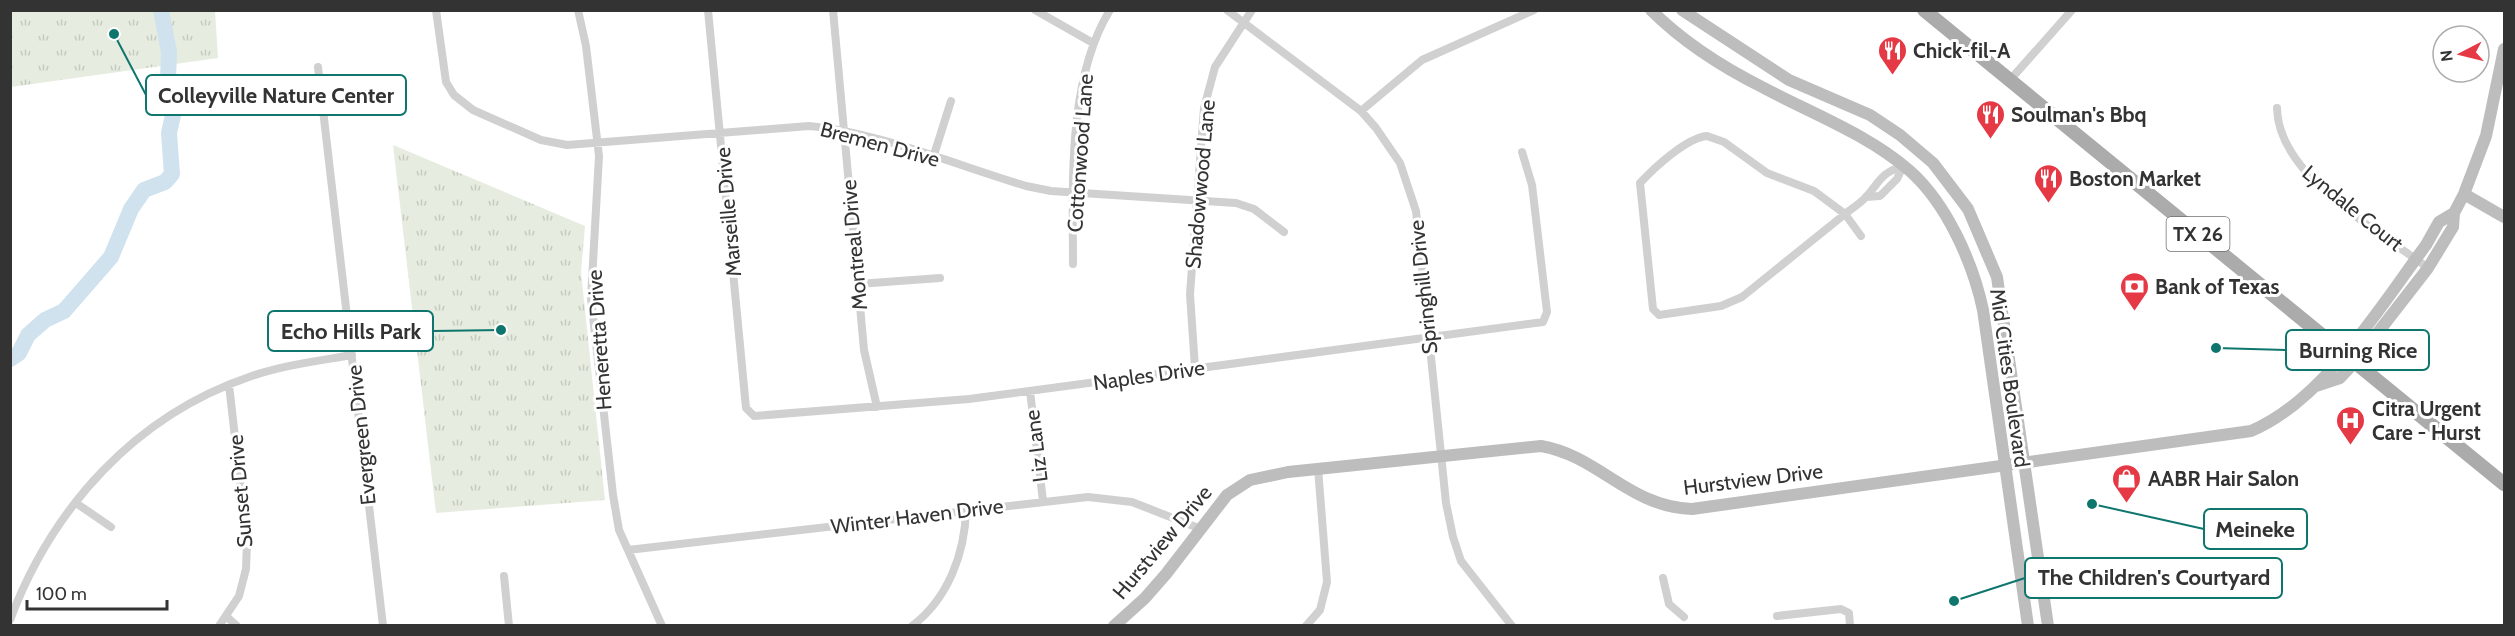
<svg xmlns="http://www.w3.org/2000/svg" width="2515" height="636" viewBox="0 0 2515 636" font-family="Cabin,sans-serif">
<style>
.grass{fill:url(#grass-tufts)}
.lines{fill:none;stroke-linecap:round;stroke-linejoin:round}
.river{stroke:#cfe2ee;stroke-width:16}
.street{stroke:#d0d0d0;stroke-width:8}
.secondary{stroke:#bdbdbd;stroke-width:12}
.primary{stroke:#ababab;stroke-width:14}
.labels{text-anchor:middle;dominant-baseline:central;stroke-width:6;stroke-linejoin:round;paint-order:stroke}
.shield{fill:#fff;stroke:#707070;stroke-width:1.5}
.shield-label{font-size:20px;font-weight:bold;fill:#333}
.poi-label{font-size:21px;font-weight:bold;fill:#333;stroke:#fff;text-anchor:start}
.street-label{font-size:21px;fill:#333;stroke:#fff}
.leader{fill:none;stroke:#0f766e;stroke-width:2}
.callout-dot{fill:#0f766e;stroke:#fff;stroke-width:2}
.callout{fill:#fff;stroke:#0f766e;stroke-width:2}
.callout-label{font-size:22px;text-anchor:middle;font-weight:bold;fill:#333}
</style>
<defs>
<pattern id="grass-tufts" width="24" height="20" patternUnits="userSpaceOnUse" patternTransform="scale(1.5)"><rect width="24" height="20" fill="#e6ecdf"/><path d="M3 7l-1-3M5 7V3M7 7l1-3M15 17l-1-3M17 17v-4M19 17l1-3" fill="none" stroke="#c6cbc0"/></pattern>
</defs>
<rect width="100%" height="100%" fill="#fff"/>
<!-- grass -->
<path class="grass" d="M10,11H215L218,58L11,87Z
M393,145L585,226L581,272L605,500L436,513Z"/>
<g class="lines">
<!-- river -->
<path class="river" d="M10,359L19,353L28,335L45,320L64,311L111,257L131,209L144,190L165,182L172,174L169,133L176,102L168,79L169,52L161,10"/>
<!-- street -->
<path class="street" d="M436,10L446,82L454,95L473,110L541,140L567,145L809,126C877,132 959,166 1026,186L1051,191L1236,203L1254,209L1284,232
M578,10L586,46L599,156L591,298L613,495L619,530L662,626
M708,10L746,408L754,416L969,399L1543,322L1547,312L1532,185L1522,152
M833,10L864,350L877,407
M1035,10L1093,43
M1227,10L1361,111L1376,128L1400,163L1416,211L1446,503L1453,537L1461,561L1512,626
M318,67L383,626
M2010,80L2072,10
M2277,108C2278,176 2378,230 2428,268
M1361,111L1422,60L1534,10
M1707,136L1724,142L1767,173L1814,191L1845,214L1742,297L1721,306L1659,315L1653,309L1640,183C1654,168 1686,138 1707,136Z
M933,158L951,101
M1866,197L1880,196L1897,179L1903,166
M1861,236L1845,214C1851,209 1858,205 1864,199C1880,183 1878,174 1903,166
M1073,264C1073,185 1067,80 1110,10
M858,284L940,278
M1195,368L1190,294L1204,108L1215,67L1252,10
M1030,391L1043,501
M76,503L111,527
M628,550L1088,497L1132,502L1201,529
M504,576L509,626
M1663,578L1669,604L1684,617
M1777,616L1841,609L1849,613L1850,626
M227,617L237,626
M10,620C52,508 135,416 249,377C283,365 318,361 352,355
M219,626L239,596L246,569L247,542L229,385
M912,626C948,599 965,553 966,510
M1306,626L1320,610L1327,582L1318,468"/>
<!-- secondary -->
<path class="secondary" d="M1651,10C1683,42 1724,68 1764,88C1813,114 1867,134 1910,171C1947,204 1973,263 1983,310L2028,626
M1682,10L1789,80L1870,115L1900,135L1933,163L1968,209L1997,277L2048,626
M2464,194L2504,217
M2316,386L2340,378L2355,362L2428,268L2453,227L2454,213L2464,194L2486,136L2504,49
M1114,626L1145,598L1166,574L1227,495L1250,480L1288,472L1541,446C1599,456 1629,507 1692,509L2251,431C2323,401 2380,307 2426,245L2439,222L2454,213"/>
<!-- primary -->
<path class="primary" d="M1924,10L2504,484"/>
</g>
<!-- icons -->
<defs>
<symbol id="restaurant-pin" viewBox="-11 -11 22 30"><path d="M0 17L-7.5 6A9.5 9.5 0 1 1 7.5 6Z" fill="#e63946" stroke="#fff"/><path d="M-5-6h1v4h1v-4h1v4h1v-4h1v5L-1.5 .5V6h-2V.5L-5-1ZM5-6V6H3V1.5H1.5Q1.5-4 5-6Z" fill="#fff"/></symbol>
<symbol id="bank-pin" viewBox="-11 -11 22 30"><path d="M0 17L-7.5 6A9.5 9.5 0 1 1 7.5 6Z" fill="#e63946" stroke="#fff"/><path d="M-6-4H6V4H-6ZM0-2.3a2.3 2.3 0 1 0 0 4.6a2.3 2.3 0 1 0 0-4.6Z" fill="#fff"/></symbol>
<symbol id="hospital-pin" viewBox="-11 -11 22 30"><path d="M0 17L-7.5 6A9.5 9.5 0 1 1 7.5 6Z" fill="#e63946" stroke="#fff"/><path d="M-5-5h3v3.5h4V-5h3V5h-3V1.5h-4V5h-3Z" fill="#fff"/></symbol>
<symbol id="shop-pin" viewBox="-11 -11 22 30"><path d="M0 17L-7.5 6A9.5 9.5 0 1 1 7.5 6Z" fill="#e63946" stroke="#fff"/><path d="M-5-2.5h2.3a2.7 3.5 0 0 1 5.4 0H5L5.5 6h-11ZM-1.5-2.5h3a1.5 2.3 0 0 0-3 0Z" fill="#fff"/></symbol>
</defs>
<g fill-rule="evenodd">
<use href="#restaurant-pin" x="1876" y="34" width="33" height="45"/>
<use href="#restaurant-pin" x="1974" y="98" width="33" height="45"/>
<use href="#restaurant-pin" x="2032" y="162" width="33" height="45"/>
<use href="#bank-pin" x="2118" y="270" width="33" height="45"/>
<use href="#hospital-pin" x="2334" y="404" width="33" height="45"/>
<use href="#shop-pin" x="2110" y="462" width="33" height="45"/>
</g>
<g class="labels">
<!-- shield labels -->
<rect class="shield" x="2166.5" y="217" width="63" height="34" rx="4.5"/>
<g class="shield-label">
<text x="2198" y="234">TX 26</text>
</g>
<!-- poi labels -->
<g class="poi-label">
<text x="1913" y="50">Chick-fil-A</text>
<text x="2011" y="114">Soulman's Bbq</text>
<text x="2069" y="178">Boston Market</text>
<text x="2155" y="286">Bank of Texas</text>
<text x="2372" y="408">Citra Urgent<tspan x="2372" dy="24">Care - Hurst</tspan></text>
<text x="2148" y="478">AABR Hair Salon</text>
</g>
<!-- street labels -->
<g class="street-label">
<text transform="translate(880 144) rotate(15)">Bremen Drive</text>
<text transform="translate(1080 153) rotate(-86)">Cottonwood Lane</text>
<text transform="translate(1200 184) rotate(-85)">Shadowwood Lane</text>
<text transform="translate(2353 208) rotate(39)">Lyndale Court</text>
<text transform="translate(728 212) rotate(-95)">Marseille Drive</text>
<text transform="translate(854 245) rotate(-95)">Montreal Drive</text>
<text transform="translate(1423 287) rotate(-96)">Springhill Drive</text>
<text transform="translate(599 340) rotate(-94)">Heneretta Drive</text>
<text transform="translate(1149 375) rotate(-8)">Naples Drive</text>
<text transform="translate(2010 378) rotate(82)">Mid Cities Boulevard</text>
<text transform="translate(361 435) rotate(-96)">Evergreen Drive</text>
<text transform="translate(1036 446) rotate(-97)">Liz Lane</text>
<text transform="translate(1753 479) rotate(-7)">Hurstview Drive</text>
<text transform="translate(240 491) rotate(-95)">Sunset Drive</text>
<text transform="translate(917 516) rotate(-7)">Winter Haven Drive</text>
<text transform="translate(1162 542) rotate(-50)">Hurstview Drive</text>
</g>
</g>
<!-- callouts -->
<path class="leader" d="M114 34L146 95M501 330L433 331M2216 348L2286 350M2092 504L2204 529M1954 601L2025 578"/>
<g class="callout-dot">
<circle cx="114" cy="34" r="6"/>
<circle cx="501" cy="330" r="6"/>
<circle cx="2216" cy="348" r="6"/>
<circle cx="2092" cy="504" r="6"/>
<circle cx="1954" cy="601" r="6"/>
</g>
<g class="callout">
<rect x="146" y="75" width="260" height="40" rx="6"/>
<rect x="268" y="311" width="165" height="40" rx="6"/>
<rect x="2286" y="330" width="143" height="40" rx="6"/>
<rect x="2204" y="509" width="103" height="40" rx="6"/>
<rect x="2025" y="558" width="257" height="40" rx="6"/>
</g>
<g class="callout-label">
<text x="276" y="103">Colleyville Nature Center</text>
<text x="351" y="339">Echo Hills Park</text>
<text x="2358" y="358">Burning Rice</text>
<text x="2255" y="537">Meineke</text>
<text x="2154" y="585">The Children's Courtyard</text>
</g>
<!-- border -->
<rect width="2515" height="636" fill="none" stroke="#333333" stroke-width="24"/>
<!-- north arrow -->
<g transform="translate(2461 54) rotate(263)"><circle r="28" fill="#ffffff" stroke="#adadad" stroke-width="1.5"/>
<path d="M0-4.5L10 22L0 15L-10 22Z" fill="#e63946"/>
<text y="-9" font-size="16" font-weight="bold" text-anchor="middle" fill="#333333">N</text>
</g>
<!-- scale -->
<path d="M27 600v9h140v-9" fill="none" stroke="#333333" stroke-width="3"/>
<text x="36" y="600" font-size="18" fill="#333333" stroke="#ffffff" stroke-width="4.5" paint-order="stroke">100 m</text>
</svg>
